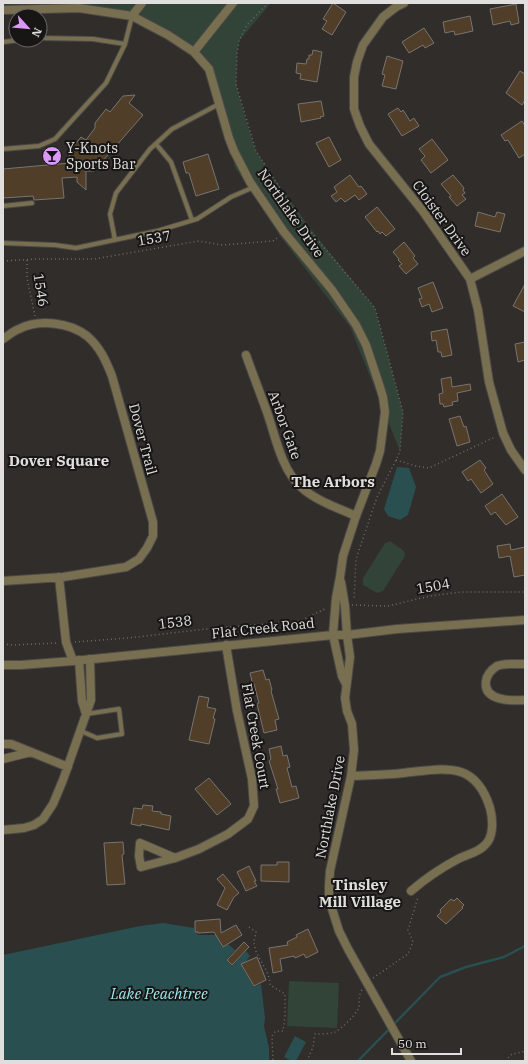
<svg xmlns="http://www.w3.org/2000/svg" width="528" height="1064" viewBox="0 0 528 1064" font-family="'IBM Plex Serif',serif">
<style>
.green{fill:#324337}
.water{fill:#294f51}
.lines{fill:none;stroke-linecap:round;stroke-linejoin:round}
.stream{stroke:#294f51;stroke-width:2.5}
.building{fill:#513e28;stroke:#777471}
.service-casing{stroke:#4c4947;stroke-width:6}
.minor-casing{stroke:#4c4947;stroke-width:10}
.tertiary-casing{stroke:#4c4947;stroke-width:10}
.path{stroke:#6e6b69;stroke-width:1.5;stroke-dasharray:1 3;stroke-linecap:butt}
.service{stroke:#786f50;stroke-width:4}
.minor{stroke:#786f50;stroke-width:8}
.tertiary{stroke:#786f50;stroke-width:8}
.labels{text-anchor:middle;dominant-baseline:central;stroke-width:4;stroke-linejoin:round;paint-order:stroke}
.poi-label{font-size:14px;fill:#e1dfdd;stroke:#171615;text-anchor:start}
.street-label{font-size:14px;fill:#e1dfdd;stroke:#171615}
.neighbourhood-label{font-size:15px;font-weight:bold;fill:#e1dfdd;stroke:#171615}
.water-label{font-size:15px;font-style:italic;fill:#9ee8eb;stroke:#171615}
</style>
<rect width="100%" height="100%" fill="#302d2b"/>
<!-- green -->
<path class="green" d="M3,3H271L239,41L237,54L236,84L247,123L256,151L275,180L317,237L375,308L403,412L400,451L350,327L280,236L235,167L212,77L194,52L132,16L98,10H3Z
M390,541L404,551L405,556L383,591L377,593L363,585V578L385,543Z
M289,981L339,983L337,1028L287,1026Z"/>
<!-- water -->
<path class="water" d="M397,467L409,468L416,487L408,515L400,520L388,516L384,509Z
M163,923L194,928V932L197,933L198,935H216L222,947L228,944L235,950L226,960L232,966L246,951L250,956L242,967L254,987L261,984L265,1018L264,1026L269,1048V1061H3V955L140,926Z
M295,1036L306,1042L296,1061H292L284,1057Z"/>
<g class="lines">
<!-- stream -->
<path class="stream" d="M358,1061L440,977L466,967L504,957L525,946"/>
</g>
<!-- building -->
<path class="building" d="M333,3L346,12L332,35L322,29L327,21L323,19Z
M516,4L519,23L511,25L510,21L493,25L490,9Z
M470,16L473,31L455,35L454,31L445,33L443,22Z
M424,28L434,43L425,48L423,45L409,53L402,42Z
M313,50L322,52L317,82L300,79L301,74L296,73L297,63L306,64L307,59H309V55H312Z
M387,56L403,61L396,89L382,86L385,75L382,74Z
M520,71L525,74V100L522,105L506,93Z
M135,95L129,103L143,115L94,171H86V190L77,182V177L62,178L64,198L34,200L33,196L3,198V169L70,163L69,152L81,137L86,140L95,128V123L106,109L110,112L123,96Z
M321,101L324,116L320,117L321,118L301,122L298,104Z
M398,108L401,112L403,110L410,121L414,118L419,126L402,136L388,114Z
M522,121L525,126V154L519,158L508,140L505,141L501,135Z
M329,137L341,160L329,167L316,143Z
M432,139L448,160L431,173L421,160L425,156L419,149Z
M208,154L219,189L196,196L189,173H186L183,162Z
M350,175L359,187L361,186L367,194L359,200L355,195L345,202L341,198L336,202L331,196L337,192L334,187Z
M453,175L464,188L463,190L465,193L462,195L466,199L457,206L449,197L451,196L441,184Z
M377,207L395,229L386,236L382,232L380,234L378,231L377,232L365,217Z
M478,212L495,217L497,212L505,214L500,232L475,226Z
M404,242L415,256L413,258L418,264L406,274L399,266L402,264L398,260L399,259L393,252Z
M433,282L443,308L432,312L429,304L422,307L419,299L422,298L418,288Z
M525,284V312L513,306Z
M447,329L452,355L442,357L441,352H438L436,340L432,341L431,332Z
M525,342V360L518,362L515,344Z
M451,377L452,387L470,384L471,390L457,393L458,401L452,402L453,405L444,407L443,404H440L439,394L443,393L441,379Z
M460,416L464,427L466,426L470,442L457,446L449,419Z
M480,460L486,468L484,470L493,484L481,493L471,479L468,481L462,472Z
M502,494L518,517L506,525L495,512L491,515L485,506Z
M510,544L511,550L525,547V575L514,577L510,556L499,558L497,546Z
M263,670L266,680L269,679L272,690L271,691L279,719L275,720L277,730L264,733L257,704L259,703L254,684L253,685L250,673Z
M199,696L209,698L207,707L216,709L213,718L215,719L209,744L189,740Z
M281,746L283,756L287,755L290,767L287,768L292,787L296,786L299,798L280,803L276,789H278L269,761L271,759L269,749Z
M209,778L231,804L217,815L195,789Z
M143,805L153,806L152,811L161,812V814L171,816L169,830L141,824V826L131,824L134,808L142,809Z
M123,842L124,854L122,855L125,884L107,885L104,843Z
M277,862H289V882L261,881V865H277Z
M249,866L256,881H254L257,886L246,891L237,872Z
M223,874L239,893L234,897L227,910L217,905L225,888L217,879Z
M457,898L464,905L462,907L463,908L446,924L437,916L441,912L440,910L451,899L454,901Z
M220,919L221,933L236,925L242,935L223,947L214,932L198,933V932H195V921Z
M308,929L318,952L306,958L304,954L295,958L294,956L280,959L282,971L273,973L269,948L288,945L287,942L297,937L296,935Z
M244,942L249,947L232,965L227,960Z
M257,957L266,980L254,986L241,964Z"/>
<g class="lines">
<defs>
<path id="service" d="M40,38L93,39L125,44L132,16
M3,42L20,40
M156,144L171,162L192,220
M3,149L39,146L55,139L106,83L125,44
M3,206L32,203
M115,240L110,214L116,193L150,149L172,129L219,104
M3,243L55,245L76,248L157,231L197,219L231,197L254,187
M81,731L97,738L122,734L119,709L86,714"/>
<path id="minor" d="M404,3L396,7L383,17L363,45L357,62L354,77V109L360,126L369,144L422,210L470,279L478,310L489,382L503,433L511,450L525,470
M470,279L525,251
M3,339C8,336 13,331 19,329C39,319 69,322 87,336C100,347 106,361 112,376L153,522V536L147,548L139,559L126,567L63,577L3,581
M246,355C253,375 261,395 268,415C276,439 282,470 301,487C316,501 338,508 356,516
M59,577L66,642L73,661
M333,635L342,676L346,684
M347,635L350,657L345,698L347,711L352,724L354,750L351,776L330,871L329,886V899L339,931L348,949L411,1061
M79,660L82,701L86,714
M525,664C516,664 505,663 497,666C491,670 487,674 486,681C483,701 511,701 525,700
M3,744H11L68,767
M3,759L31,752
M351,776C369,775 386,775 403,773C443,769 475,759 490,808C493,819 494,837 485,845C478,853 467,854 458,859C441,868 426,878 411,891
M3,830L24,828L34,825L43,819L53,804L63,780L91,700L90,659
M175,858L140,843L139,856L141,867L175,858L199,849L228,834L248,819L254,806L252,779L237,711L226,645"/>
<path id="tertiary" d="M3,10L79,8L132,16L168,35L194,52L209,69L229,138L234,151L250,182L284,232L332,290L356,325L366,345L379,384L383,397L385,412L380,451L376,464L356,516L343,556L340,577L336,598L333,635
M132,16L142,3
M194,52L233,3
M341,582L345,606L347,635
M3,665H21L73,661L333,635H347L397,629L525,620"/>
</defs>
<!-- service casing -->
<use href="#service" class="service-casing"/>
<!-- minor casing -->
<use href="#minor" class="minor-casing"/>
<!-- tertiary casing -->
<use href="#tertiary" class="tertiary-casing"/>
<!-- path -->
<path class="path" d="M268,3L247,25L239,41L237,54L236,84L256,151L300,219L375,308L403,412L400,451L396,460L377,497L356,559L354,600
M291,226L300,219
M27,260V278L35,316
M3,261L35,259H94L199,241L222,245L273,241L277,238
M396,460L416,466L429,468L495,437
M352,605L388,606L430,596L461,592H525
M75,642L128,638L206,629L300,621L327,608
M3,644L13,645L57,643
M249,927L256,932C256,935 254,939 254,942C255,958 270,969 270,985L285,994V1016L283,1031H276L273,1034L272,1037L273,1061
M373,978L408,954L413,942L408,930L418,897
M307,1061L313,1047L315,1034C321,1034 329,1034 335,1032C342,1028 354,1017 358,1009C361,1002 357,998 362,990
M506,1061L510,1055L525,1051"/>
<!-- service -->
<use href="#service" class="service"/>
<!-- minor -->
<use href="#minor" class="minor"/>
<!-- tertiary -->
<use href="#tertiary" class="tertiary"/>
</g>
<!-- icons -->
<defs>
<symbol id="bar-disc" viewBox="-11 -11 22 22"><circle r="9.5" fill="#db99f5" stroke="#171615"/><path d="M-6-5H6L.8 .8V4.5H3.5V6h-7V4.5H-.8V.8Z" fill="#111"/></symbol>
</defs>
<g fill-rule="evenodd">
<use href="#bar-disc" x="41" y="145" width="22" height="22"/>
</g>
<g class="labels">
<!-- poi labels -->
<g class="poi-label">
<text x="66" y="148">Y-Knots<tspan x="66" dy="16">Sports Bar</tspan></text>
</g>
<!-- street labels -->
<g class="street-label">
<text transform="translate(291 213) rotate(55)">Northlake Drive</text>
<text transform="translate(442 218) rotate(54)">Cloister Drive</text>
<text transform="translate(154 238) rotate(-10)">1537</text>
<text transform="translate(41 290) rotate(81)">1546</text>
<text transform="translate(285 425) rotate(70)">Arbor Gate</text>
<text transform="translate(143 439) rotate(75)">Dover Trail</text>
<text transform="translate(433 586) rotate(-10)">1504</text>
<text transform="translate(175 622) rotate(-7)">1538</text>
<text transform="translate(263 628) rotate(-6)">Flat Creek Road</text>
<text transform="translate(256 736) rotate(80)">Flat Creek Court</text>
<text transform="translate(330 807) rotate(-79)">Northlake Drive</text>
</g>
<!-- neighbourhood labels -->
<g class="neighbourhood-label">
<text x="59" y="460">Dover Square</text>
<text x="333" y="481">The Arbors</text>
<text x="360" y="884">Tinsley<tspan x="360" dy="17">Mill Village</tspan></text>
</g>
<!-- water labels -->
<g class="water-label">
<text x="159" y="993">Lake Peachtree</text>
</g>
</g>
<!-- border -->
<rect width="528" height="1064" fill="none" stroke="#e1dfdd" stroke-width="8"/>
<!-- north arrow -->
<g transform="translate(28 28) rotate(117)"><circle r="19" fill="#171615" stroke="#686665"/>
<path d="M0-3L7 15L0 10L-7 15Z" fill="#db99f5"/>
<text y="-6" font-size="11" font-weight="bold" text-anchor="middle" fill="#e1dfdd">N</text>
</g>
<!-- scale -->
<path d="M392 1048v6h69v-6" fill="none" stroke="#e1dfdd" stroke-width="2"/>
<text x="398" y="1048" font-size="12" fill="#e1dfdd" stroke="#171615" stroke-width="3" paint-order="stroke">50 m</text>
</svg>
